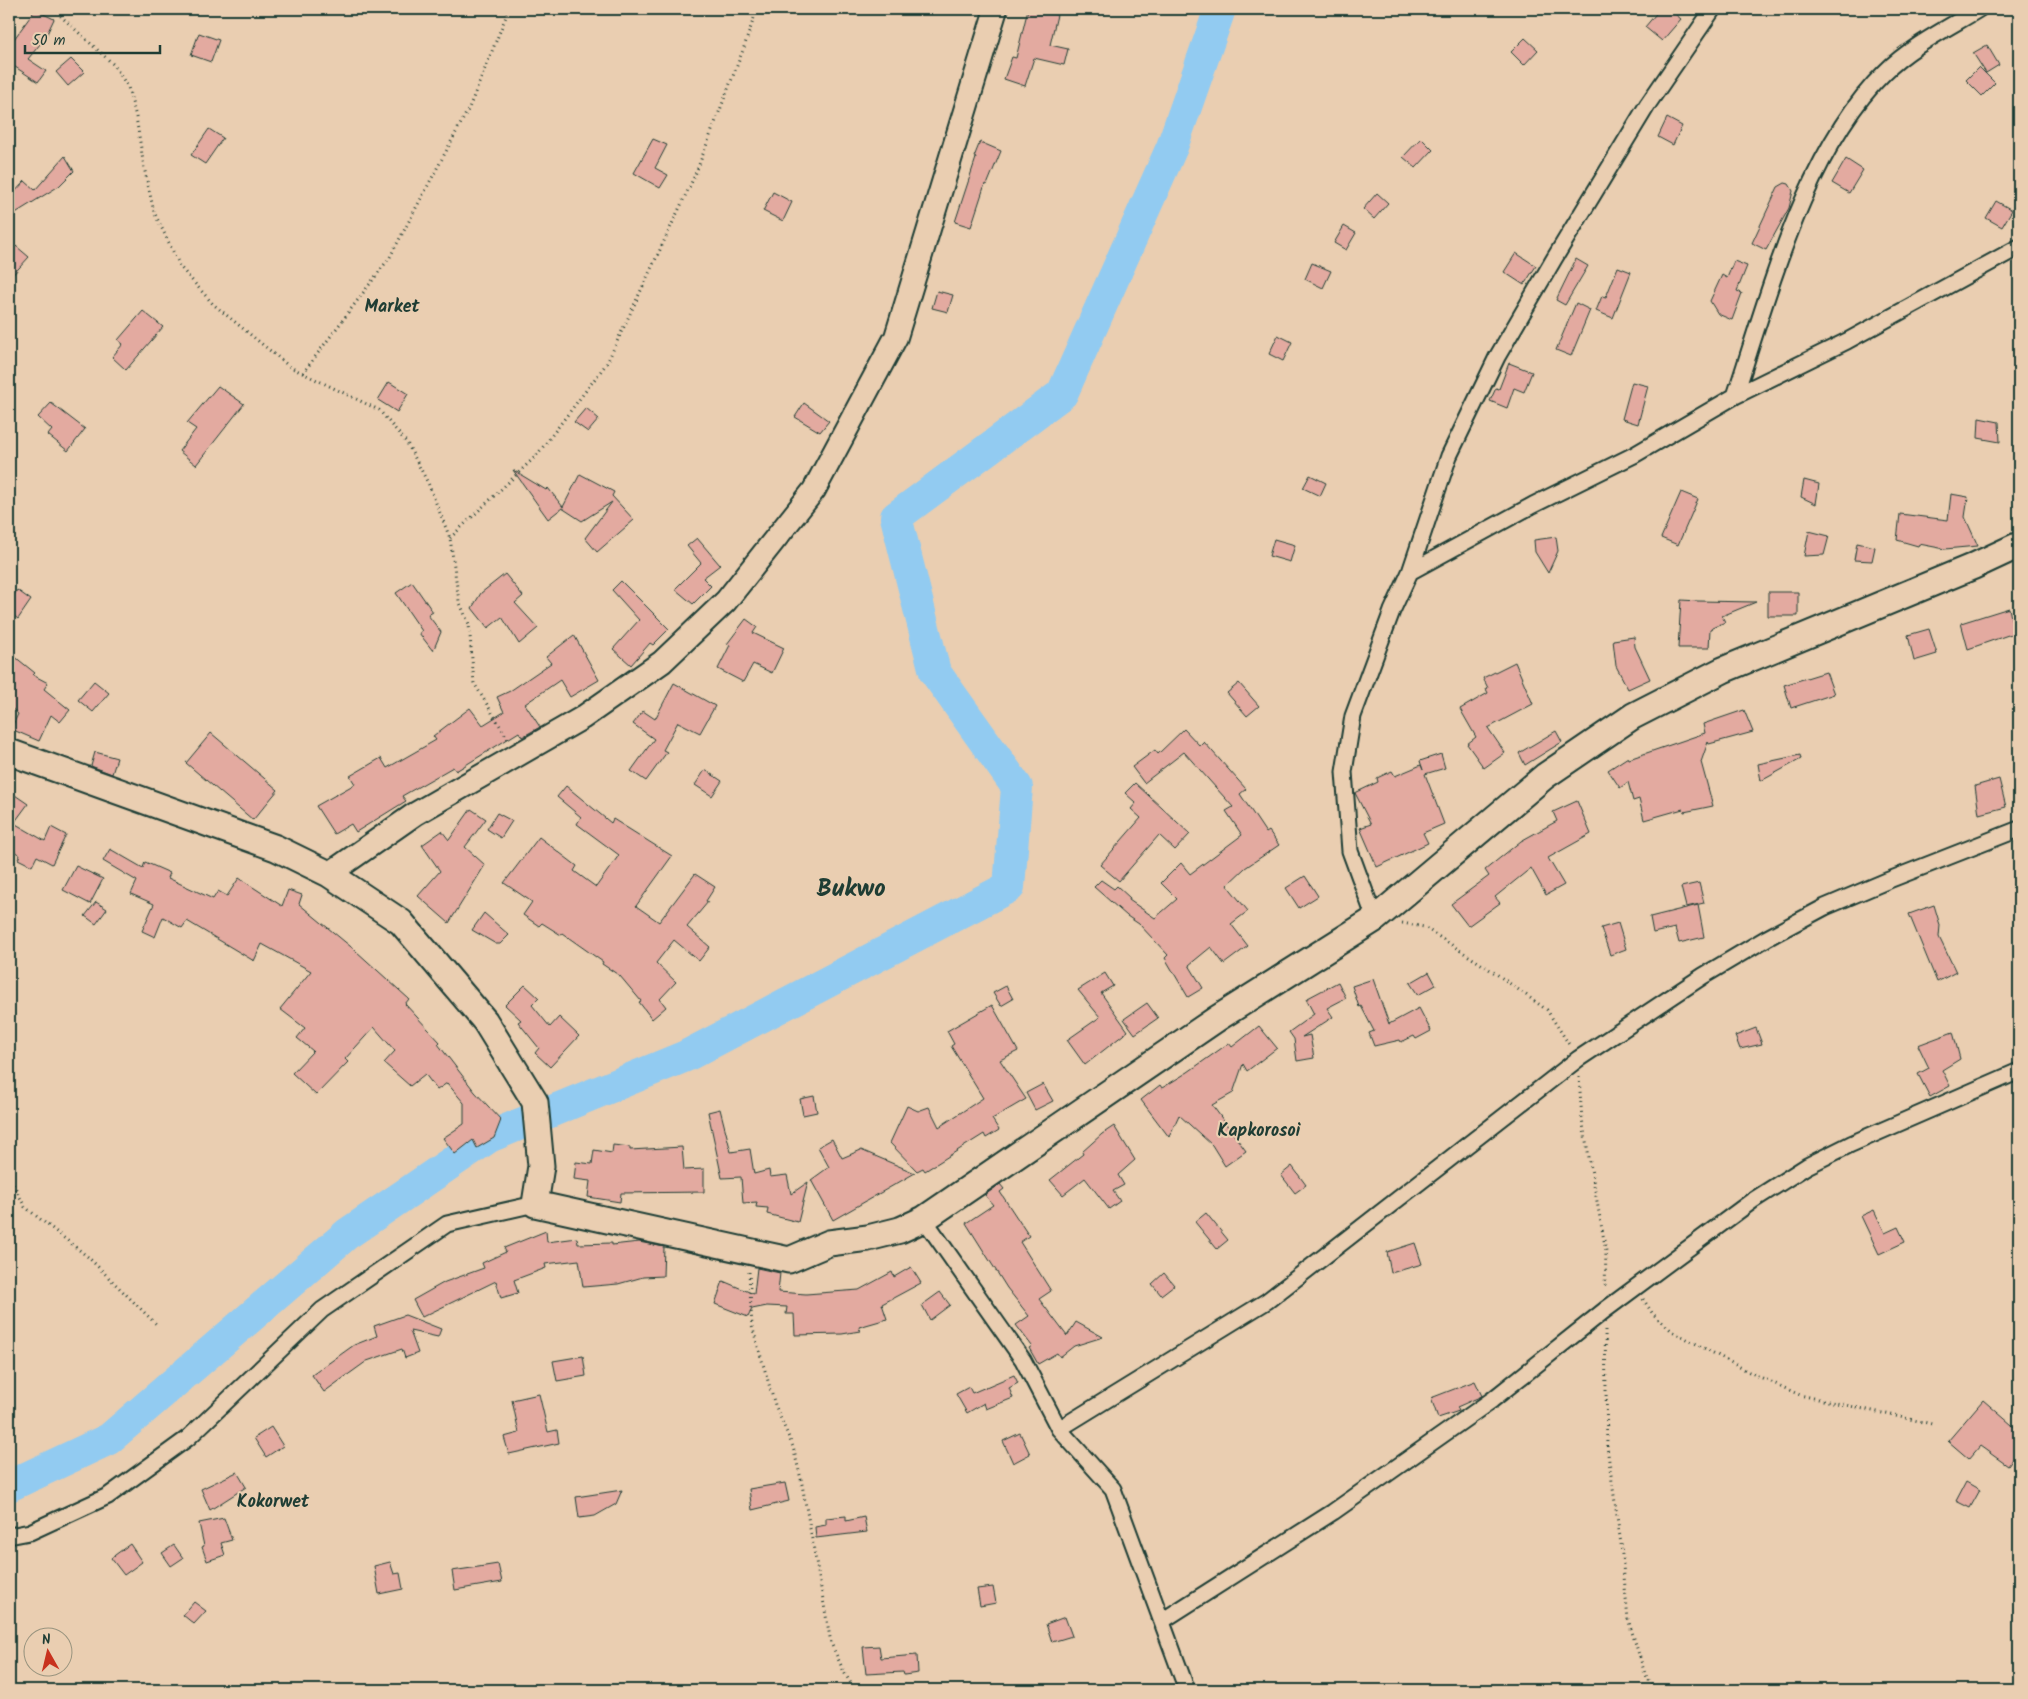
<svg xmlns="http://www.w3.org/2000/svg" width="2028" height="1699" viewBox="0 0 2028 1699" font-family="Kalam,sans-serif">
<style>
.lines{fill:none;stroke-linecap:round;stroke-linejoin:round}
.river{stroke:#92cbf1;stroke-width:32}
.building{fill:#e3aaa0;stroke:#1f3d34}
.street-casing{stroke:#1f3d34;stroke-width:19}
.secondary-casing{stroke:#1f3d34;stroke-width:26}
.primary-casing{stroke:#1f3d34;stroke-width:29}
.path{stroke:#1f3d34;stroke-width:3;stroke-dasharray:1 4;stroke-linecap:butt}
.street{stroke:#eaceb1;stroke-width:15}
.secondary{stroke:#eaceb1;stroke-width:22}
.primary{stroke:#eaceb1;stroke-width:25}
.labels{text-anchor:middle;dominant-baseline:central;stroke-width:4;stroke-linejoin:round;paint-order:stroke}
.quarter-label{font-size:18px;font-weight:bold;fill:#1f3d34;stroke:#eaceb1}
.town-label{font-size:25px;font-weight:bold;fill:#1f3d34;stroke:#eaceb1}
</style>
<rect width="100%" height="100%" fill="#eaceb1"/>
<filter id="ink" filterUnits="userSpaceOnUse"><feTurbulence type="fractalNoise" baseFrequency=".02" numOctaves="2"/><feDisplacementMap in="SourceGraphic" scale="10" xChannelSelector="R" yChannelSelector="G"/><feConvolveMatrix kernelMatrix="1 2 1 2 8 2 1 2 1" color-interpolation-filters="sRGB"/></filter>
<g filter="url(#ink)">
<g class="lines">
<!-- river -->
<path class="river" d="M9,1486L109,1439L347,1234L489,1137L686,1056L1009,887L1017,787L935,672L896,517L1062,394L1172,147L1220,9"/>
</g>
<!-- building -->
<path class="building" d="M1028,9L1057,15L1050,45L1068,49L1064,65L1034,58L1025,86L1004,79L1012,57L1016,58Z
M1660,9H1669L1681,19L1662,41L1645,27Z
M35,10L54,19L45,38L28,59L46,71L38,82L9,63V46Z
M199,33L219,40L211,62L191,55Z
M1525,38L1538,50L1524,65L1511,52Z
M1987,45L1999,65L1986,73L1973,53Z
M71,59L84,72L68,86L56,72Z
M1979,67L1995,83L1982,96L1966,80Z
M1667,118L1682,126L1673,145L1658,137Z
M209,129L223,138L205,164L191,155Z
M1421,138L1433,150L1416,168L1403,157Z
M653,139L667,145L655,168L668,175L660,188L634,173Z
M980,142L1001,151L987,185L985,184L971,227L955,222L976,158L974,157Z
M65,156L74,171L59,186L9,217V198L25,181L35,190Z
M1846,159L1863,170L1849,193L1832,183Z
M1785,183L1789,184L1793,191L1789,208L1766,250L1752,243L1778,187Z
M773,192L792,202L783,221L763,211Z
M1377,193L1388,203L1374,219L1363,209Z
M1996,201L2012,210L2002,227L1986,218Z
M1344,226L1356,233L1346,250L1334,243Z
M16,246L29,257L9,279V254Z
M1516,253L1536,266L1524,285L1504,272Z
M1576,259L1588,266L1565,305L1556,300Z
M1734,261L1747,266L1737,291L1742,293L1732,320L1718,314L1710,301L1722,275L1727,278Z
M1312,263L1331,271L1323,288L1305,279Z
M1618,267L1631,272L1613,318L1596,311L1602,296L1606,297Z
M937,291L953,295L948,312L932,308Z
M1576,303L1590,310L1571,356L1556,350Z
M143,311L163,327L126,370L112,357L123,344L118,340Z
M1278,335L1292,342L1283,361L1269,354Z
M1509,363L1532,372L1524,392L1514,388L1507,408L1490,401L1496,388L1499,389Z
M389,382L408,394L397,412L378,400Z
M1632,382L1648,386L1638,424L1622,419Z
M218,386L244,404L196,465L179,451L196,429L187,423Z
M51,403L85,429L68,451L48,435L52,430L38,417Z
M804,403L829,421L820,432L795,417Z
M586,408L599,419L588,432L574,422Z
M1979,418L1999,422L2000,442L1978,438Z
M513,470L546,490L548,488L563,507L580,474L614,492L612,496L634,520L597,552L585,538L612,502L582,521L562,508L548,519Z
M1310,475L1326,483L1320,496L1303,488Z
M1804,480L1819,484L1816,504L1801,497Z
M1681,492L1698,499L1678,545L1661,538Z
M1951,494L1968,497L1965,517L1978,546L1945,549L1919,544L1918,546L1897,540L1900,514L1948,520Z
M1809,531L1829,536L1824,555L1804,556Z
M1556,537L1558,551L1548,573L1535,552L1534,540Z
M697,538L720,565L703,578L711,586L693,604L675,589L701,563L687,546Z
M1274,539L1295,545L1290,562L1269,556Z
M1857,543L1875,547L1872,561L1854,560Z
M505,574L523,596L515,603L538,628L519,644L502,617L488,628L472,608L481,593Z
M621,581L669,629L653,645L650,643L631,665L613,649L639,620L612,590Z
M412,582L433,612L428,615L441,632L433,651L419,633L422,631L396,593Z
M17,590L31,600L18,619L9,612V603Z
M1768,592H1798V616H1768Z
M1681,600L1698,601L1756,602L1722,616L1725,622L1710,629L1709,648H1678Z
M2009,608L2014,633L1968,649L1961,623Z
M746,619L757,627L753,633L784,648L772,673L753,664L743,682L718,669L730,645L727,644Z
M1929,629L1937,654L1914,661L1908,635Z
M574,635L599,680L570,697L560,680L525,704L540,727L522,737L519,732L456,771L453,767L402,796L406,801L356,832L351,824L334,834L316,806L355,784L350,776L381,758L387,768L436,740L433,736L470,708L483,725L504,712L497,697L510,691L551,663L546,657Z
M1634,637L1635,647L1650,679L1628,689L1616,666L1613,640Z
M9,652L35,673L33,675L48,683L44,689L70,710L60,722L51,715L39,741L11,729L18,714L9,706Z
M1515,662L1533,704L1488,728L1505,753L1484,768L1467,744L1476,737L1460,709L1488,693L1486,689L1488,688L1483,678Z
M1826,672L1834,694L1791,708L1784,685Z
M94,681L109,693L93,712L78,700Z
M674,683L715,706L700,733L678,722L663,750L667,752L646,781L631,771L654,739L633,724L643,711L655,719Z
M1239,683L1259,706L1247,716L1227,693Z
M1744,710L1753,732L1709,744L1708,742L1701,762L1713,806L1684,812L1683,809L1644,820L1639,799L1633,801L1628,782L1620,788L1608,770L1628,757L1629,759L1705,733L1703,724Z
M1184,729L1200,746L1204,742L1246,789L1240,794L1266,833L1269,831L1279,845L1245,868L1227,885L1248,911L1231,924L1248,946L1224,964L1211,947L1189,965L1203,988L1188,997L1165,958L1168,955L1139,924L1127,916L1094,887L1101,880L1114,889L1117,886L1130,898L1129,900L1155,918L1177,899L1161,883L1181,863L1190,874L1242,835L1226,811L1233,807L1184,752L1144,783L1132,767L1155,750L1158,754Z
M1556,731L1562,742L1525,765L1519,753Z
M211,733L278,790L253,820L186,763Z
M95,752L117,758L112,774L91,766Z
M1441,754L1445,768L1425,774L1444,824L1423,833L1428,843L1377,867L1360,828L1371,824L1355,793L1378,782L1377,778L1392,771L1395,776L1421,765L1423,770L1420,761Z
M1800,755L1801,759L1761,781L1758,764Z
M705,770L722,781L712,796L695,785Z
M1999,779L2006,807L1979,814L1975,786Z
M1135,783L1190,834L1175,850L1159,835L1119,881L1100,865L1141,818L1131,809L1136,803L1125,793Z
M566,786L611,823L613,819L672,856L636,906L659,922L695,874L715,887L706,901L708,902L687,927L710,947L699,961L674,940L656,963L676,982L660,999L666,1007L652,1019L639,1002L641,1001L620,976L602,964L603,962L562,933L561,935L542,923L539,926L523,915L532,902L504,883L539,837L577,866L574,871L596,887L619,855L577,824L581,817L557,797Z
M9,791L28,804L14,823L45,841L51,827L66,835L52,864L37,856L32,866L18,859L20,855L9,848Z
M1577,801L1591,834L1548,858L1564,885L1546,895L1531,868L1495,897L1500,903L1468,926L1451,904L1489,876L1485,870L1521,841L1557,821L1553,812Z
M471,809L486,819L465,847L485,865L449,923L418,896L440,871L422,845L442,831L449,840Z
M497,813L512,821L501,838L487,829Z
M110,849L143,868L145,862L170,873L168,878L213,899L218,891L227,896L239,878L282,906L288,890L302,895L299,904L356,951L409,999L405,1004L440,1042L438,1044L475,1092L501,1120L494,1138L477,1148L473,1140L455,1154L443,1138L464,1124V1103L447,1083L437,1090L425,1074L410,1086L384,1063L395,1051L374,1027L345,1059L348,1062L316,1095L292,1073L313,1051L297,1038L305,1028L280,1009L311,971L262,944L254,961L187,921L182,928L163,917L155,937L142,931L154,904L131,894L137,881L103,861Z
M76,866L103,879L90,904L63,890Z
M1305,876L1318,896L1299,908L1286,888Z
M1699,883L1704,903L1686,907L1681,887Z
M96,902L107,909L96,924L85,916Z
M1698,905L1704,937L1679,943L1675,928L1653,933L1650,917Z
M1934,905L1940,925L1939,937L1956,972L1937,982L1909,914Z
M484,913L509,935L500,944H496L472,930Z
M1618,923L1626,949L1610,955L1601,928Z
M1429,972L1436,985L1418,995L1410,983Z
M1105,973L1113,986L1101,993L1128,1031L1085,1065L1067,1040L1100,1017L1078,990Z
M1373,979L1389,1024L1419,1008L1431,1031L1416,1039L1414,1036L1401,1042L1400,1040L1374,1046L1369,1033L1374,1031L1361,1006L1359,1007L1352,986Z
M1338,982L1346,998L1327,1008L1333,1017L1302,1037L1310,1035L1314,1058L1297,1061L1294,1039L1289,1032L1314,1014L1306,999Z
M525,985L539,998L532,1005L550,1027L559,1017L579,1036L550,1067L535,1053L539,1048L518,1022L521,1020L505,1005Z
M1006,986L1013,999L1001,1006L993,993Z
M1147,1003L1158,1018L1135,1034L1124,1019Z
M992,1005L1018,1051L1000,1060L1026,1099L992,1119L999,1130L986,1138L984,1134L925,1171L923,1168L917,1171L890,1143L907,1106L918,1111L929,1107L939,1127L983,1098L951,1046L954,1044L947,1031Z
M1259,1026L1277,1048L1247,1071L1243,1064L1233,1093L1212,1105L1246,1151L1225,1166L1212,1145L1179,1115L1169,1137L1141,1100L1160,1085L1162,1088L1188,1072L1229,1043L1232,1047Z
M1756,1028L1762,1044L1740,1049L1735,1036Z
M1953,1032L1960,1059L1942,1070L1950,1086L1930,1097L1918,1074L1929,1068L1918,1045Z
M1043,1084L1053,1101L1035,1110L1026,1093Z
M814,1096L817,1112L803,1115L800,1099Z
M720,1109L731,1152L750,1149L754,1174L769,1170L770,1177L787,1175L791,1194L808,1182L798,1222L767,1214L768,1208L756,1207L757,1202L743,1203L741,1177L722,1178L708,1112Z
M1114,1126L1135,1160L1118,1175L1124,1185L1113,1191L1120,1201L1109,1209L1085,1178L1063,1195L1050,1180L1083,1154L1082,1152L1102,1134Z
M832,1139L842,1158L861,1150L915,1173L833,1220L811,1180L829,1167L818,1147Z
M613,1145L630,1147V1150L682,1147L684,1170L704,1169V1192L621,1193L620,1202L588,1197L590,1181L574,1179L576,1162L592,1164L594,1150L612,1153Z
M1292,1166L1306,1185L1295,1193L1281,1175Z
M1000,1184L1004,1189L1000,1192L1029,1236L1020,1242L1051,1291L1039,1299L1067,1336L1076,1322L1103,1337L1074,1346L1060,1357L1057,1353L1038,1364L1029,1348L1032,1346L1016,1325L1029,1316L1007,1288L966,1223L993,1205L985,1195Z
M1874,1210L1885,1233L1898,1227L1905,1242L1879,1254L1861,1216Z
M1206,1213L1228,1240L1217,1249L1195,1222Z
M546,1231L547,1242L577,1238L578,1244L612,1243V1245L639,1242L664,1247L663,1276L643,1277L618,1284L583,1287L579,1260L545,1264L546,1268L514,1280L518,1293L501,1298L496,1281L422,1317L413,1300L445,1282L484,1268L482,1263L506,1252L504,1248Z
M1415,1243L1422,1264L1391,1273L1387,1252Z
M911,1267L921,1283L882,1304L887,1319L859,1327L860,1331L842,1334L795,1335L794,1314H786L787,1307L767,1306L752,1309L748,1317L715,1304L723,1281L754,1294L757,1268L780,1273L778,1292L806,1294L859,1290L892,1272L894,1277Z
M1164,1273L1174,1285L1161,1295L1152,1284Z
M940,1292L950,1305L930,1320L922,1305Z
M405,1315L441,1329L438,1337L410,1331L418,1353L405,1358L402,1349L367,1361L324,1392L312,1375L354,1345L377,1336L374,1326Z
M583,1356L586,1376L557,1381L553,1361Z
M1014,1375L1018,1383L1009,1388L1013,1398L986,1409L984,1403L967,1413L956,1394L969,1387L972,1393Z
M1475,1381L1482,1396L1457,1407L1459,1411L1438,1418L1431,1398Z
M539,1394L548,1432L557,1430L559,1443L509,1454L504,1437L519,1433L512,1400Z
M1983,1400L2019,1431V1451L2008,1466L1980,1446L1969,1459L1948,1441Z
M271,1427L283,1446L266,1457L254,1438Z
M1020,1433L1030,1454L1013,1463L1003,1441Z
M237,1472L246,1487L210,1510L201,1489Z
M1966,1482L1980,1490L1970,1508L1956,1501Z
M785,1483L789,1501L752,1510L749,1489Z
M622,1490L616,1504L595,1516L579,1518L576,1497Z
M846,1516V1521L864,1517L867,1532L816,1538L815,1527L826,1525V1518Z
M224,1518L232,1540L221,1543L225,1555L207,1561L202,1547L204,1546L199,1523Z
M130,1544L142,1562L124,1575L111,1558Z
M174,1545L183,1558L171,1566L162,1553Z
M390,1562L394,1574L400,1573L403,1589L379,1594L374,1566Z
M498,1564L502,1582L455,1590L452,1571Z
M993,1587L996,1603L980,1606L977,1589Z
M194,1602L206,1611L194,1624L183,1615Z
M1065,1617L1072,1636L1052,1642L1046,1624Z
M879,1646L881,1658L917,1655L918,1673L904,1675L903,1672L866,1674L863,1647Z"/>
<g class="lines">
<defs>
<path id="street" d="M1735,396C1769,293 1806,149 1885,72C1911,46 1948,28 1979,9
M1410,572L1533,505L1634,455L1735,396L1847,341L2019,247
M1375,919L1350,851L1344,772L1353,716L1392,611L1410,572L1449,456L1497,357L1554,259L1648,104L1713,9
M924,1219L1023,1360L1059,1429L1113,1489L1187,1690
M1059,1429L1267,1301L1578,1059L1703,976L1767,938L1825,907L1889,880L2019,829
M9,1536L30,1532L108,1496L188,1438L322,1310L447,1224L535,1204
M1162,1621L1333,1512L1492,1400L1605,1310L1752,1201L1807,1166L1851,1144L2019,1071"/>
<path id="secondary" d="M329,874L415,814L582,718L662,662L726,601L814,490L896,337L996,9"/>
<path id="primary" d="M9,752L276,848L329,874L401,922L485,1021L535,1102L541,1166L535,1204L789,1260L829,1243L868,1238L900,1230L924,1219L1218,1018L1375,919L1545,776L1633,716L1723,670L1974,566L2019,545"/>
</defs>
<!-- street casing -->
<use href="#street" class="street-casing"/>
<!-- secondary casing -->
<use href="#secondary" class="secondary-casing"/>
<!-- primary casing -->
<use href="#primary" class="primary-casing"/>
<!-- path -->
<path class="path" d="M53,9L114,65L128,87L136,117L144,167L154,212L181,268L213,304L290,367L379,410L407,443L428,483L450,538L459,601L469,624L474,683L508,739
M303,373L390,257L469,108L509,9
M450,538L536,456L607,363L695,175L743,50L757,9
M1402,923L1424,927L1495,973L1547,1010L1570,1046
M1579,1077L1582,1119L1606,1251L1605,1289
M9,1175L25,1207L88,1257L156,1324
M749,1272L752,1326L775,1405L793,1447L801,1479L831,1643L844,1672L855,1690
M1643,1299L1653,1314L1672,1331L1749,1372L1800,1395L1932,1424
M1605,1330L1607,1447L1621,1544L1628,1619L1645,1674L1655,1690
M1161,1690L1171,1689"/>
<!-- street -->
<use href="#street" class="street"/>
<!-- secondary -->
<use href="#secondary" class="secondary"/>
<!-- primary -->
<use href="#primary" class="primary"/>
</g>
</g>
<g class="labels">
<!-- quarter labels -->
<g class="quarter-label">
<text x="392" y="307">Market</text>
<text x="1259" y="1131">Kapkorosoi</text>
<text x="273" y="1502">Kokorwet</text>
</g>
<!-- town labels -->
<g class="town-label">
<text x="851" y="889">Bukwo</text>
</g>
</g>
<!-- margin -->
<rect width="2028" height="1699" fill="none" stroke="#eaceb1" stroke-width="30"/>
<rect x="15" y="15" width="1998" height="1669" fill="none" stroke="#1f3d34" stroke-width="2" filter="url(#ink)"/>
<!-- north arrow -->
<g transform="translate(48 1652) rotate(352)"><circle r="24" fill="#eaceb1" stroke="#99947f"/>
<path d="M0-4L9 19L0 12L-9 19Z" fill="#c8321e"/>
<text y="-8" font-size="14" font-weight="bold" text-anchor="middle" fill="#1f3d34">N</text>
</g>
<!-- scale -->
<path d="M25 45v8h135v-8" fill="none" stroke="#1f3d34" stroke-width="2.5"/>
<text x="32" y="45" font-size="15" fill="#1f3d34" stroke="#eaceb1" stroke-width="4" paint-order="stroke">50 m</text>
</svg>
